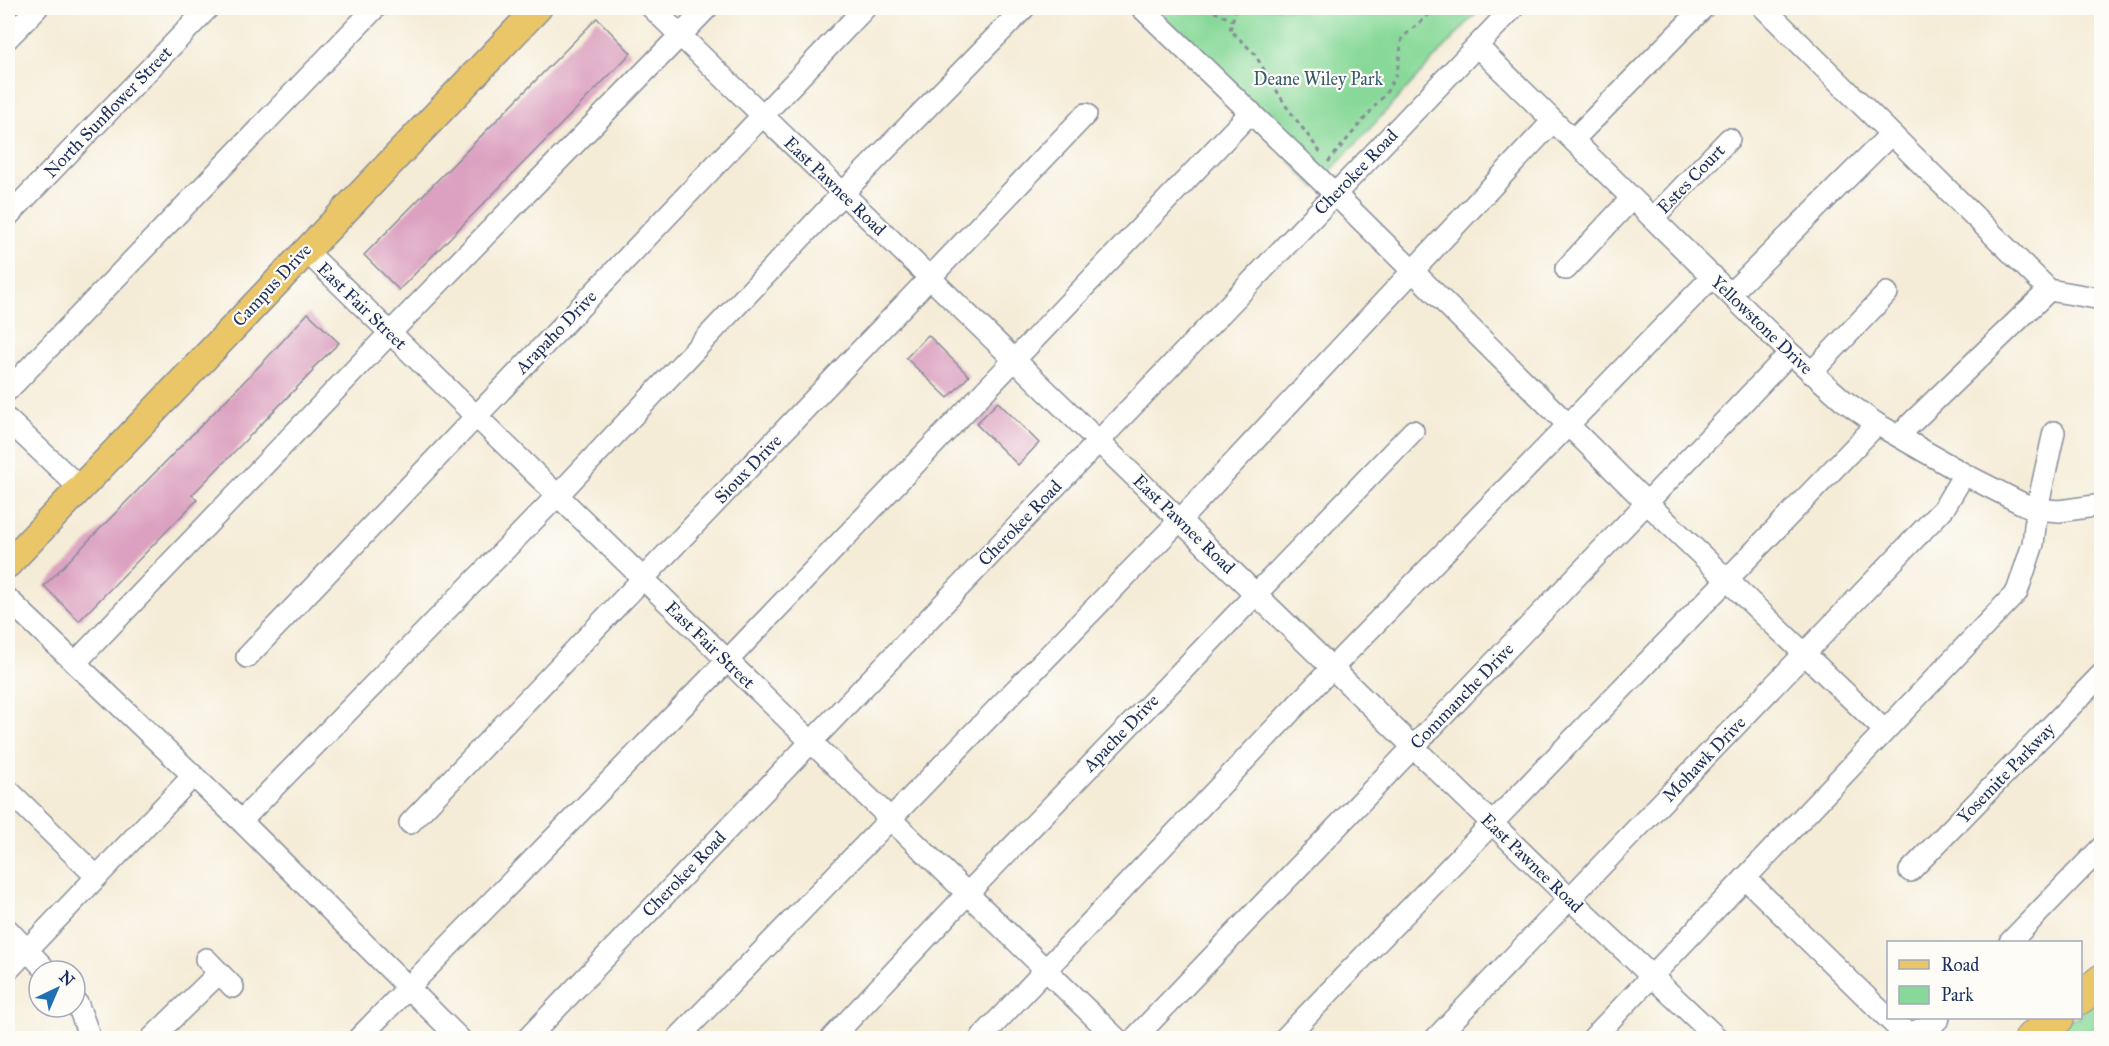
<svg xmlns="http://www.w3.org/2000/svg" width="2109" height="1046" viewBox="0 0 2109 1046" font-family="'IM FELL Great Primer',serif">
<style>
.green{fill:#88d999;stroke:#52847c;stroke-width:1.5}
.building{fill:#dca1c0}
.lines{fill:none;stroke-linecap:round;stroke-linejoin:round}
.minor-casing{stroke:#888e9a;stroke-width:24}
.major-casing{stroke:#888e9a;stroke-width:30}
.highway-casing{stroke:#888e9a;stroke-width:34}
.path{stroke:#888e9a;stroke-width:3;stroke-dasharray:4.5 4.5;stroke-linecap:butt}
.minor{stroke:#fff;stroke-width:21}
.major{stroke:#eac669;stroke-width:27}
.highway{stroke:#eac669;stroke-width:32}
.labels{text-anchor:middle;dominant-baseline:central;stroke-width:4.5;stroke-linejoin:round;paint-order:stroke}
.park-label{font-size:18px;fill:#365a6d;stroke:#fdfcf7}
.street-label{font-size:18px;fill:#1b2f5e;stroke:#fdfcf7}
</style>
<rect width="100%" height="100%" fill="#fdfcf7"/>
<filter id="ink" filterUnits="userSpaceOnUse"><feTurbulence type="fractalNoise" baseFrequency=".0167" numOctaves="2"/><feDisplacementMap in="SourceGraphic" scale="12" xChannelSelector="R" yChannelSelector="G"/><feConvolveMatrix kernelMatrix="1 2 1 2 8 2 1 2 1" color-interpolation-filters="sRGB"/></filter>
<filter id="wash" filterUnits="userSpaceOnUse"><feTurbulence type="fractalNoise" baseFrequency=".008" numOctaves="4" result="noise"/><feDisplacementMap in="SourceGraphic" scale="24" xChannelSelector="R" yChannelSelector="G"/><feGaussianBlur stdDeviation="1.35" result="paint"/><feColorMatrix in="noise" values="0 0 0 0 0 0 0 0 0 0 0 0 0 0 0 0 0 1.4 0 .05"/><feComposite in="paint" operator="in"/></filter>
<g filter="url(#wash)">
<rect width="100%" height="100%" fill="#f5ecd7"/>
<!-- green -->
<path class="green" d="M1149,8H1481L1315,188Z
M2101,991V1026L2091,1038H2041L2068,1018H2080L2081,1007Z"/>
<g id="blocks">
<!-- building -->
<path class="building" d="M597,18L631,53L399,290L364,255Z
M308,313L339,343L312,369L313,371L192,495L197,500L79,621L44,586L266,359Z
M928,335L969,376L948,398L906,358Z
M998,402L1039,443L1018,465L976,424Z"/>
</g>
</g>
<g filter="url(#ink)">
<use href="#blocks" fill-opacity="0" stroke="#888e9a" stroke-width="1.5"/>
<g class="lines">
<defs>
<path id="minor" d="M652,8L1570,899L1717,1038
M1142,8L1335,194L1646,502L1885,731
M1764,8L2049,290L2102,299
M8,38L37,8
M1477,46L1790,353L1843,400L1877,424L1964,474L2023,504L2037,509L2059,511L2102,505
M1573,140L1703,8
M8,216L208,8
M1653,218L1729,139
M305,250L1116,1038
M1566,269L1632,198
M1730,294L1891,134
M1811,373L1887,293
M8,390L375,8
M8,420L80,488
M1898,436L2049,290
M8,599L241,821L459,1038
M247,657L865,8
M75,663L390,333L707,8
M8,790L97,877
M241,821L557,496L843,193L1024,8
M410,823L1086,114
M1910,871L2102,674
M1745,878L1897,1027L1912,1033L1933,1024L1939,1018
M8,930L47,971
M2010,942L2102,847
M206,959L233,987
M8,970L193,776
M75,1001L78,1005L90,1038
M152,1038L219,973
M359,1038L727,661L1251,112
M528,1038L1513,8
M678,1038L1180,520L1553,121
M832,1038L968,893L1413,431
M981,1038L1332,668L1713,276
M1135,1038L1790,353
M1285,1038L1877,424
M1436,1038L1944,508L1964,474
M1593,1038L2017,592L2033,544L2037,509L2054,432"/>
<path id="major" d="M8,564L538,8"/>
<path id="highway" d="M2080,998L2102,980
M2031,1038L2058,1018"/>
</defs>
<!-- minor casing -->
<use href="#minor" class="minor-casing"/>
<!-- major casing -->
<use href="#major" class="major-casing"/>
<!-- highway casing -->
<use href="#highway" class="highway-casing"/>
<!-- path -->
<path class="path" d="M1206,8L1232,20
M1236,8L1230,30L1254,53L1286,106L1321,153
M1328,162L1386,93L1397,73L1402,38L1436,8"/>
<!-- minor -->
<use href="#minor" class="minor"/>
<!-- major -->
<use href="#major" class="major"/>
<!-- highway -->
<use href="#highway" class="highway"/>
</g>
</g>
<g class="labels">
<!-- park labels -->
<g class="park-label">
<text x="1318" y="79">Deane Wiley Park</text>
</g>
<!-- street labels -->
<g class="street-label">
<text transform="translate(108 112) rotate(-46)">North Sunflower Street</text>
<text transform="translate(1356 172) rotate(-46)">Cherokee Road</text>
<text transform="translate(1691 179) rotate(-46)">Estes Court</text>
<text transform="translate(835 186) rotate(44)">East Pawnee Road</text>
<text transform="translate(272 285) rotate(-47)">Campus Drive</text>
<text transform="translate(362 306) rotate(44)">East Fair Street</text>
<text transform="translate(1762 325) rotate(44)">Yellowstone Drive</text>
<text transform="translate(556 332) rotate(-46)">Arapaho Drive</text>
<text transform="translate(748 469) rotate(-46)">Sioux Drive</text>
<text transform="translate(1020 523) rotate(-46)">Cherokee Road</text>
<text transform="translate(1184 524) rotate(44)">East Pawnee Road</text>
<text transform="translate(710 645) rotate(44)">East Fair Street</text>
<text transform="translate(1462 696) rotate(-46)">Commanche Drive</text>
<text transform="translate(1121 733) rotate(-46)">Apache Drive</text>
<text transform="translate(1704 759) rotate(-46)">Mohawk Drive</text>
<text transform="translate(2006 773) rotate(-46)">Yosemite Parkway</text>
<text transform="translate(1532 863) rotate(44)">East Pawnee Road</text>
<text transform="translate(684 874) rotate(-46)">Cherokee Road</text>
</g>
</g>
<!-- margin -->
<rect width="2109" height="1046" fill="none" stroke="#fdfcf7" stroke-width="30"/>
<!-- legend -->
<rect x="1887" y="941" width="195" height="78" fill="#fdfcf7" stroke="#a3aaba" stroke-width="1.5"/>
<rect x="1899" y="960" width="30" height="9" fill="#eac669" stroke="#a3aaba" stroke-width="1.5"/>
<text x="1941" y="971" font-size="18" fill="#1b2f5e">Road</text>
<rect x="1899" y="986" width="30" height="18" fill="#88d999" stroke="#a3aaba" stroke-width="1.5"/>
<text x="1941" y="1001" font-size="18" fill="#1b2f5e">Park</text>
<!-- north arrow -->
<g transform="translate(57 989) rotate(44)"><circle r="28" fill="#fdfcf7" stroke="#a3aaba" stroke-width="1.5"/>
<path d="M0-4.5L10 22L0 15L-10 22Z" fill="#1f6fb2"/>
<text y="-9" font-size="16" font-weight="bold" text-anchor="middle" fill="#1b2f5e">N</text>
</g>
</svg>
